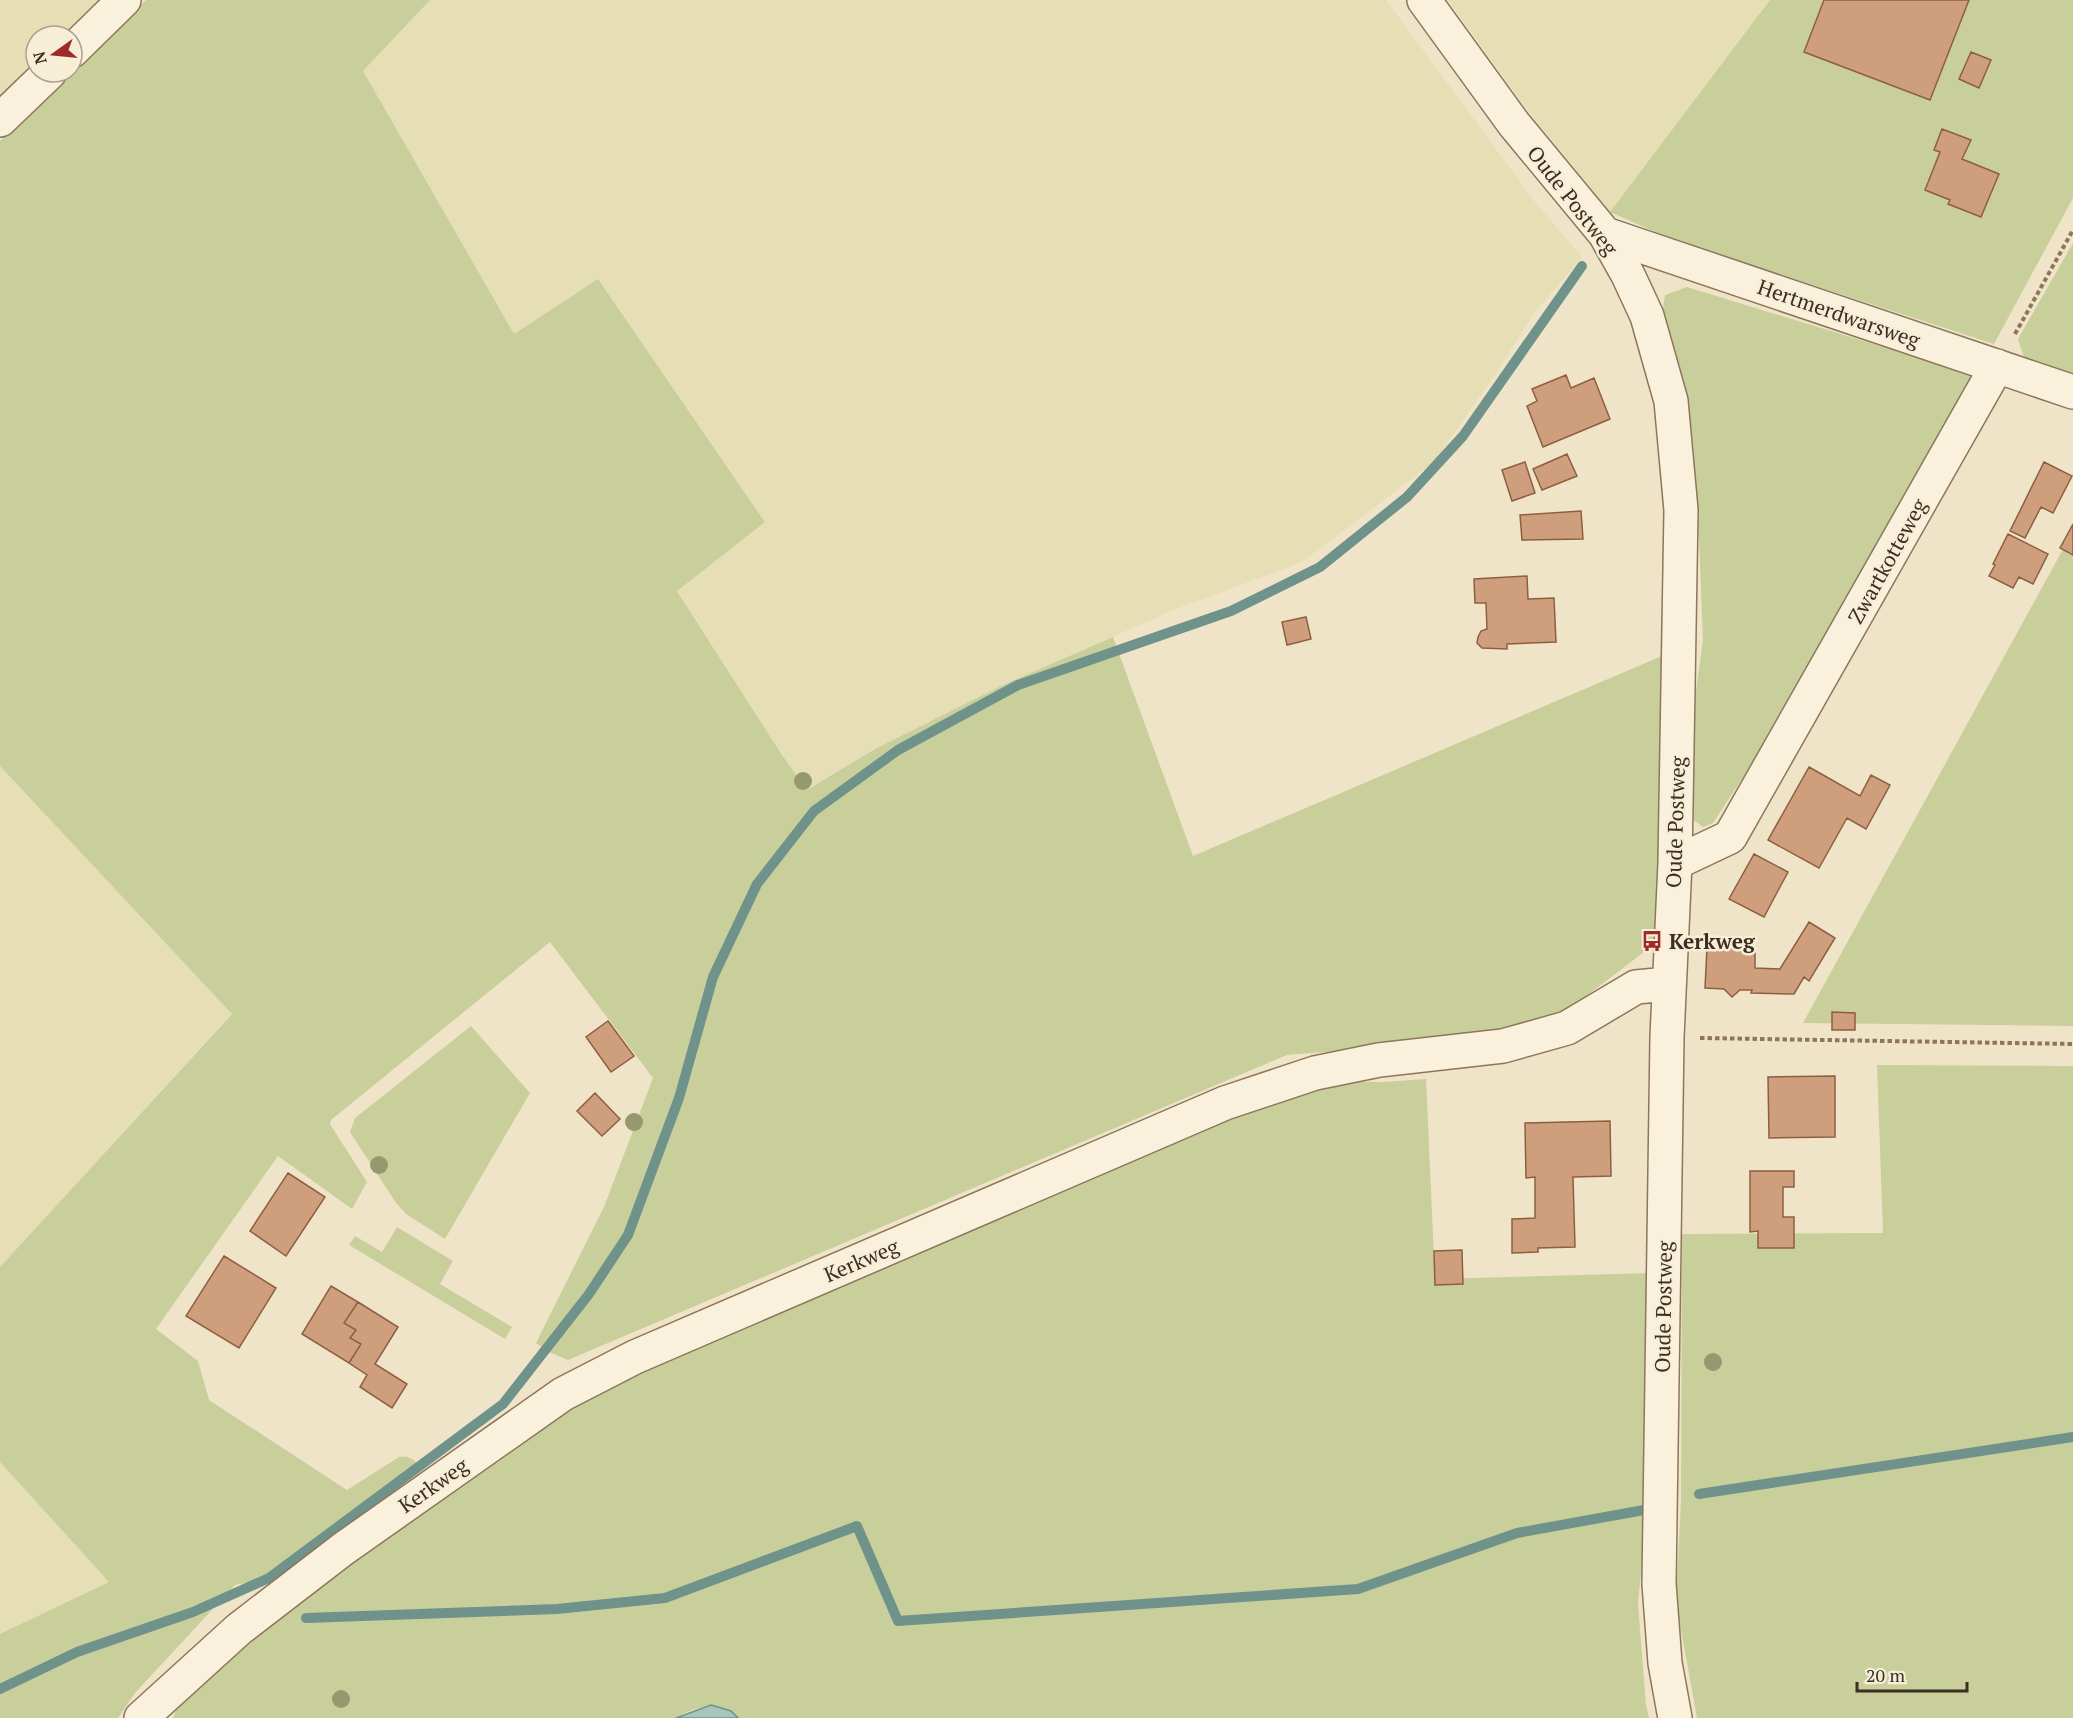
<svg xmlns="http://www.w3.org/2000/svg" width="2073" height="1718" viewBox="0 0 2073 1718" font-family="'PT Serif',serif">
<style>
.farmland{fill:#e6deb5}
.green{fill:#c9cf9b}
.water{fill:#a9c4bc;stroke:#6f938a;stroke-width:1.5}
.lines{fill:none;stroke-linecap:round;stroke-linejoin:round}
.stream{stroke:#6f938a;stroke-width:10}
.building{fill:#cf9f7d;stroke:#8d5f41;stroke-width:1.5}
.minor-casing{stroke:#8d765c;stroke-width:36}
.path{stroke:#8d765c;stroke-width:4;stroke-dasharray:4.5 3;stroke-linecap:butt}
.minor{stroke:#faf1dc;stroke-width:33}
.tree{fill:#96986f}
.labels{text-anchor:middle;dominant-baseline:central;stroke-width:5;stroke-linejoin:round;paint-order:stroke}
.street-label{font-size:21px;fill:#3d2e20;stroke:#f7eed8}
.poi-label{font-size:21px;font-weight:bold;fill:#3d2e20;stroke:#f7eed8;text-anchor:start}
</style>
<rect width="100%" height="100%" fill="#f0e4c8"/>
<!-- farmland -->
<path class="farmland" d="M0,0H108L71,36H36V69L0,103Z
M430,0H1386L1535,202L1582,257L1535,312L1494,376L1434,462L1302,562L1176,609L1003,685L875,749L807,790L782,755L677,590L765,521L598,279L514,334L363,71Z
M1448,0H1770L1610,212L1525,107Z
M0,766L232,1013L0,1267Z
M0,1462L109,1582L0,1634Z"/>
<!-- green -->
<path class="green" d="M146,0H430L363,71L514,334L598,279L765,522L677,591L782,755L807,790L875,749L1003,685L1113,637L1193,856L1669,653L1656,943L1565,1012L1507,1038L1287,1055L568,1360L549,1352L536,1343L604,1207L653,1078L550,942L331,1120L330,1124L367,1182L352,1209L278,1156L156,1329L198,1361L209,1400L347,1490L399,1457C409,1456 413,1458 419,1466L269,1578L235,1585L135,1693L118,1718H0V1634L109,1582L0,1462V1267L232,1014L0,766V141Z
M1770,0H2073V198L1994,344L1671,239L1610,212Z
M2073,243V374L2025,360L2018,339Z
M1687,287L1972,374L1821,659L1713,823L1703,827L1691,818V727L1703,640L1698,512L1682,392L1662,317L1665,295Z
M2073,531V1026L1803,1023Z
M471,1026L530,1093L445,1239L406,1214L396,1203L350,1132L355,1118Z
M1877,1065L2073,1066V1718H1697L1676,1602L1681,1500L1682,1234L1883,1233Z
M1426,1079L1435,1279L1652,1273L1647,1507L1638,1604L1646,1705L1649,1718H738C720,1699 696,1707 675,1718H173L180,1699L318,1585L605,1378L1312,1081L1383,1082Z
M397,1227L453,1261L440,1284L512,1327L505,1339L349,1245L355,1236L382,1252Z"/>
<!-- water -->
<path class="water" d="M711,1705L731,1711L738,1718H676Z"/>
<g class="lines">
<!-- stream -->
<path class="stream" d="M1699,1494L2073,1437
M306,1618L557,1609L665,1598L857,1526L898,1621L1358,1589L1517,1533L1644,1510
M0,1689L77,1652L193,1612L269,1578L503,1404L589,1294L628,1235L679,1098L713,977L757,884L814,811L898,750L1018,685L1231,611L1320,567L1407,497L1463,436L1582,266"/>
</g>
<!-- building -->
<path class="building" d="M1824,0H1969L1930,100L1804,52Z
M1971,52L1991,60L1979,88L1959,79Z
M1942,129L1971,140L1962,159L1999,174L1981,217L1948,204L1950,200L1925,190L1940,152L1934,150Z
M1566,375L1571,388L1594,378L1610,419L1543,447L1527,406L1537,401L1532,389Z
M1567,454L1577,476L1542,490L1533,469Z
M1525,462L1535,493L1512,501L1502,470Z
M2044,462L2072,476L2053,513L2041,507L2025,538L2010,531Z
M1581,511L1583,539L1522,540L1520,515Z
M2073,524V555L2060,548Z
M2008,534L2048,554L2033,584L2019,577L2013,588L1989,576L1995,565L1993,564Z
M1527,576L1528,599L1554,598L1556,642L1507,644V649L1482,648L1477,643L1478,637L1481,631L1487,629L1486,603H1475L1474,579Z
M1306,617L1311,639L1287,645L1282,622Z
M1809,767L1860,796L1871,775L1890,785L1866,829L1847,818L1819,868L1768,840Z
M1754,854L1788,872L1764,917L1729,899Z
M1809,922L1835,938L1809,981L1804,977L1794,994L1751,993L1752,990H1740L1732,997L1724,989L1705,988L1707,948L1723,949L1729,943L1738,950H1755V968L1780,969Z
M1832,1012L1855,1013V1030H1832Z
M608,1021L634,1056L611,1072L586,1037Z
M1835,1076V1137L1769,1138L1768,1077Z
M595,1093L620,1119L602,1136L577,1111Z
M1610,1121L1611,1176L1573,1177L1575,1247L1538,1248V1252L1512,1253V1219L1535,1218V1177L1526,1178L1525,1123Z
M1750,1171H1794V1187H1783V1217H1794V1248H1758V1231L1750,1232Z
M288,1173L325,1197L286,1256L250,1231Z
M1462,1250L1463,1284L1435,1285L1434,1251Z
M224,1256L276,1288L239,1348L186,1316Z
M331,1286L358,1302L344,1323L356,1330L350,1338L361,1344L349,1363L302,1334Z
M358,1302L398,1327L375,1364L407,1384L392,1408L360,1387L367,1375L349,1363L361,1344L350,1338L356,1330L344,1323Z"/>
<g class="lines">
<defs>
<path id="minor" d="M1424,0L1514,124L1605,234L1628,275L1647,316L1671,401L1681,510L1675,863L1667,1037L1659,1584L1665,1663L1675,1718
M72,51L124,0
M0,120L50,72
M1605,234L2073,392
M1675,863L1730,837L1997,366
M141,1718L239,1629L343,1549L563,1394L635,1357L1225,1103L1315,1073L1379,1060L1503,1046L1567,1028L1636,987L1668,984"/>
</defs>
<!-- minor casing -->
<use href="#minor" class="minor-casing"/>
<!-- path -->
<path class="path" d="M2015,334L2073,230
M1700,1038L2073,1044"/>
<!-- minor -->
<use href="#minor" class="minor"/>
</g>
<!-- trees -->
<g class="tree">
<circle cx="803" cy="781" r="9"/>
<circle cx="634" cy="1122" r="9"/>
<circle cx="379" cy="1165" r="9"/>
<circle cx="1713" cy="1362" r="9"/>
<circle cx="341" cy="1699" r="9"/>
</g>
<!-- icons -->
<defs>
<symbol id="bus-bare" viewBox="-9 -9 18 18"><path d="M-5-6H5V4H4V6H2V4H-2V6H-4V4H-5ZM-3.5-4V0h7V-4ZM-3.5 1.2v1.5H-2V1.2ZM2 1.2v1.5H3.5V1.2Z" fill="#9e2a2b" stroke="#f7eed8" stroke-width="2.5" paint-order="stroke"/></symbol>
</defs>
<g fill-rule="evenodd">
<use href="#bus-bare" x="1637" y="926" width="30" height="30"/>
</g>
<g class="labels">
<!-- street labels -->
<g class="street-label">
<text transform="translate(1573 200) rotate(52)">Oude Postweg</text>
<text transform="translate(1839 313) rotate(19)">Hertmerdwarsweg</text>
<text transform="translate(1887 561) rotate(-61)">Zwartkotteweg</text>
<text transform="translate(1675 822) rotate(-88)">Oude Postweg</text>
<text transform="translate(861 1260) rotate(-23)">Kerkweg</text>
<text transform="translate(1663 1307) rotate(-89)">Oude Postweg</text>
<text transform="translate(433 1485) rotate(-35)">Kerkweg</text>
</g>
<!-- poi labels -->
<g class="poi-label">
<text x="1669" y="941">Kerkweg</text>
</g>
</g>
<!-- north arrow -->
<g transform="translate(54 54) rotate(255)"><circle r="28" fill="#f7eed8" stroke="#ada18e" stroke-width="1.5"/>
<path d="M0-4.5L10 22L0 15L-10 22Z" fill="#9e2a2b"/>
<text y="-9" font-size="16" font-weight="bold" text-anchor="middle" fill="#3d2e20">N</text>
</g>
<!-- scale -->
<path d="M1857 1682v9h110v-9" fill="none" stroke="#3d2e20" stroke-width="3"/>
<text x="1866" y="1682" font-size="18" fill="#3d2e20" stroke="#f7eed8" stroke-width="4.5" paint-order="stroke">20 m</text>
</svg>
